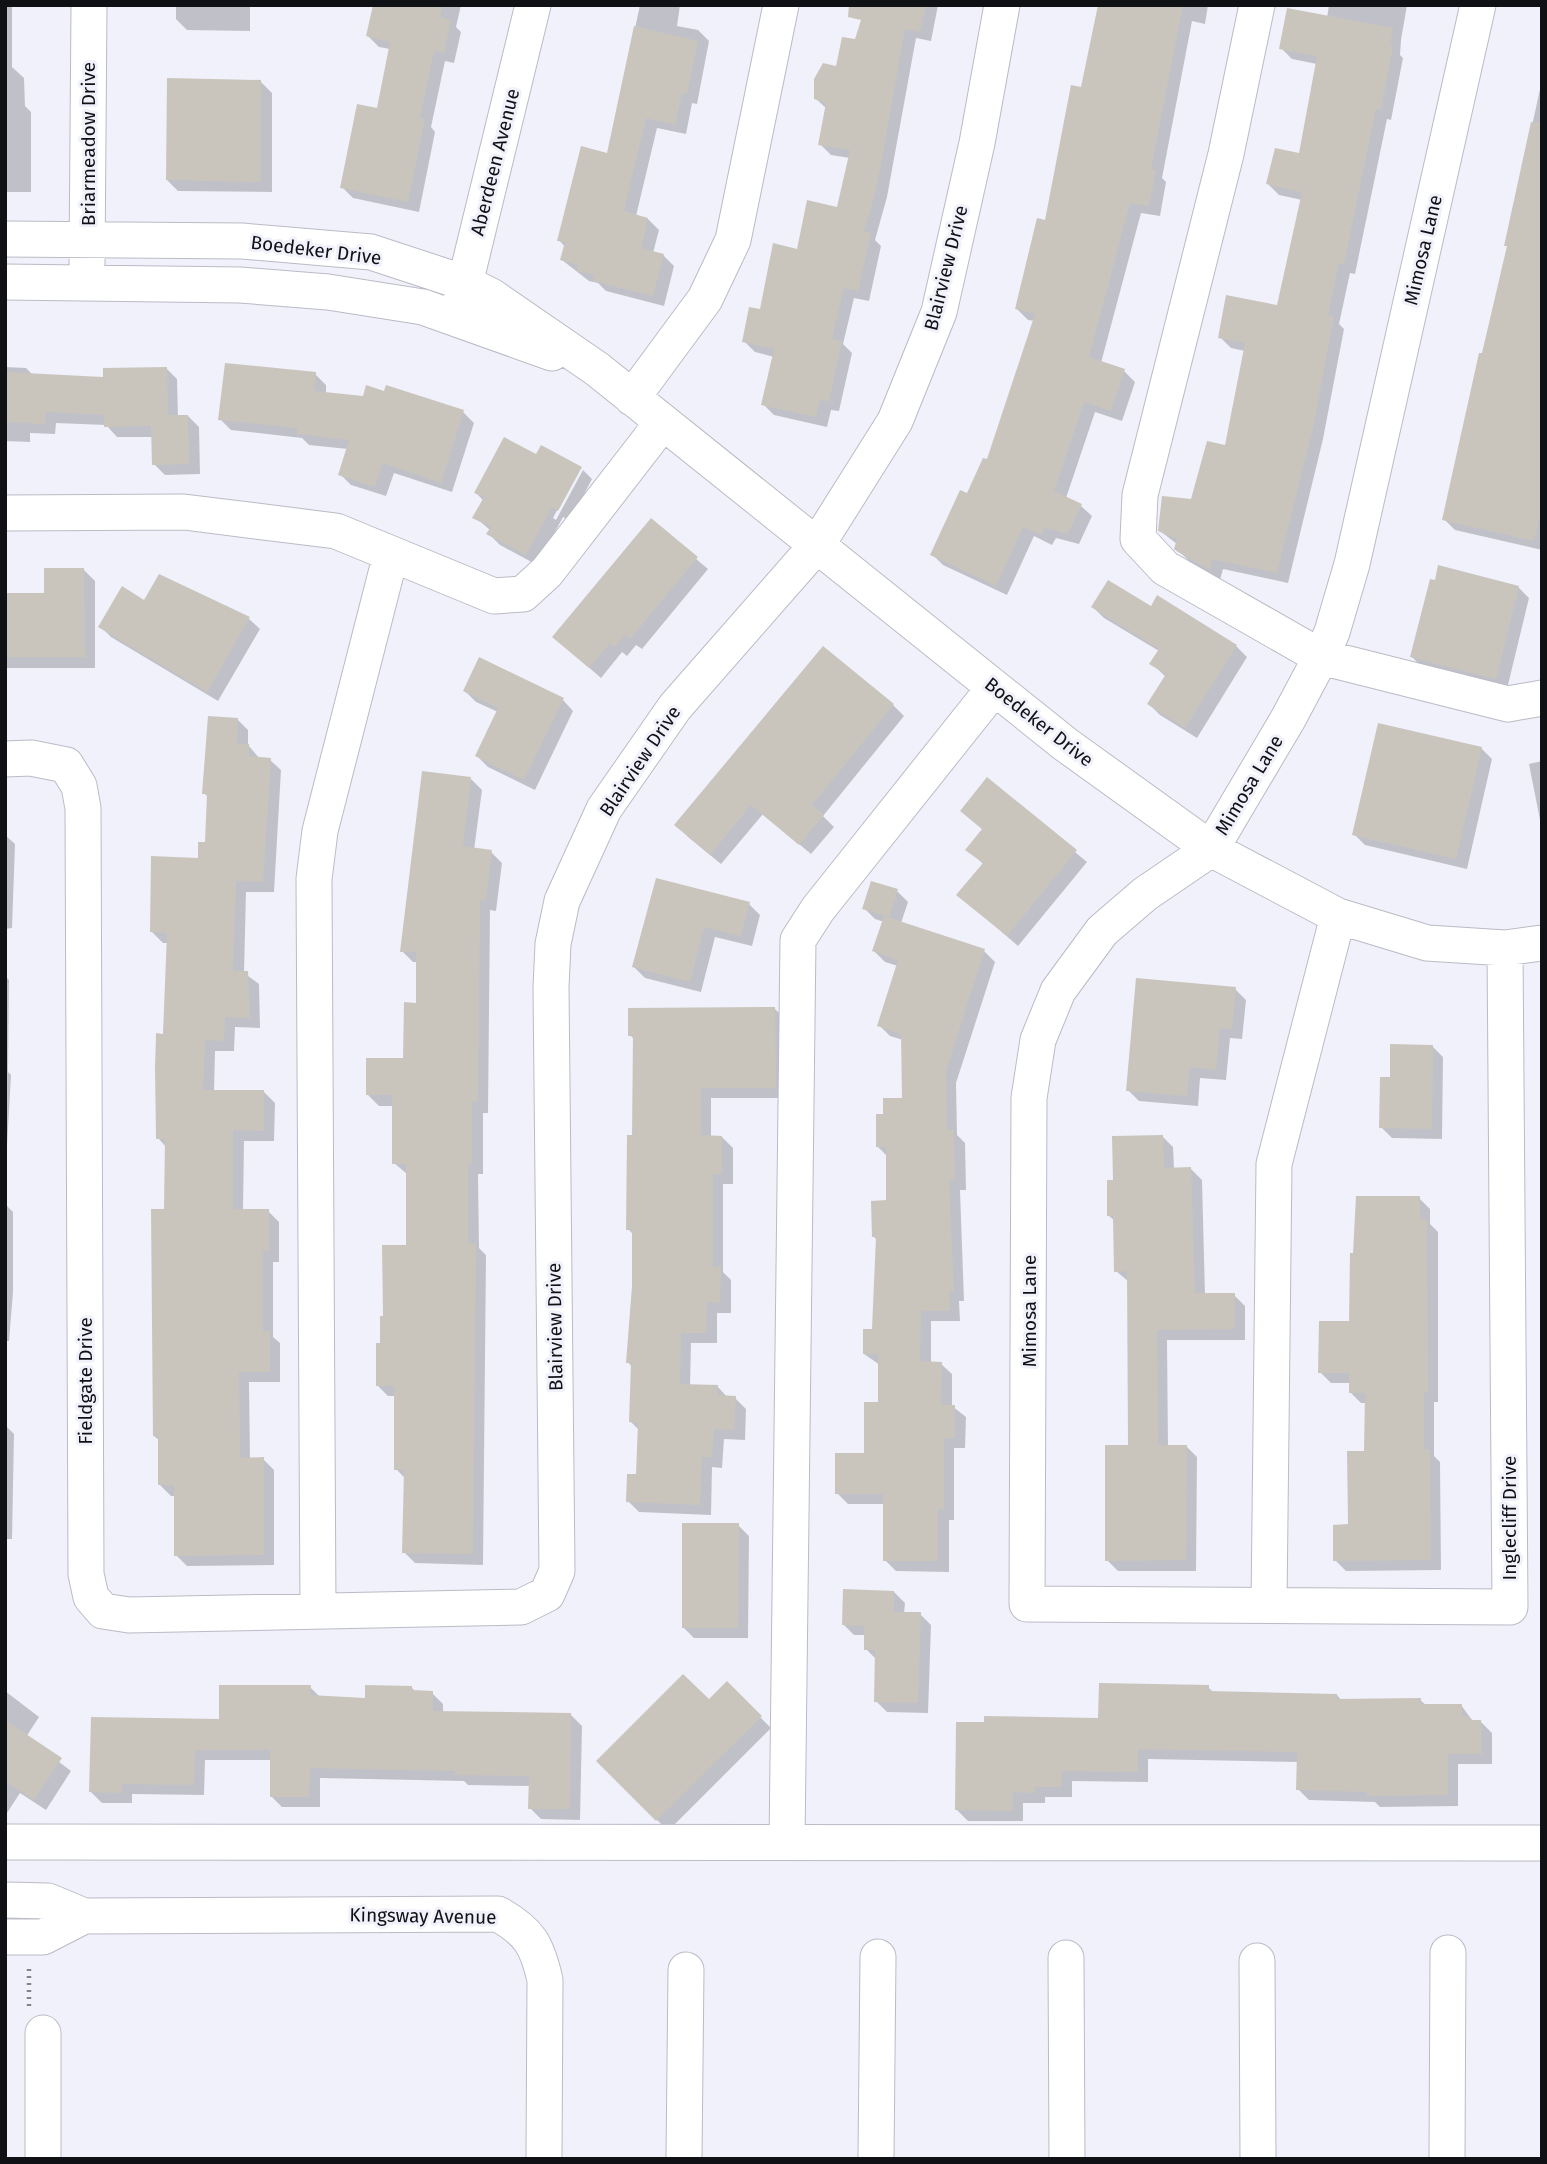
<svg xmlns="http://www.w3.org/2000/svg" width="1547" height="2164" viewBox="0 0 1547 2164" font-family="'Fira Sans',sans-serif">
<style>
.shadow{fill:#0003}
.building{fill:#cac5bc}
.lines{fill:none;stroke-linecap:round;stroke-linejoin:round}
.minor-casing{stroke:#babbc5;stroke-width:37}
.path{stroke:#83848b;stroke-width:4.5;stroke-dasharray:2 5;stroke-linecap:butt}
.minor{stroke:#fff;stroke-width:35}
.labels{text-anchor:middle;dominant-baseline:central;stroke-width:6;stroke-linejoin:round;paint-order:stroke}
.street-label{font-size:19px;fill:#101114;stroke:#f0f1fb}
</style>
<rect width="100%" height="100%" fill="#f0f1fb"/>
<!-- shadow -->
<path class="shadow" d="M5,5H12V67L24,78L25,106L31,112V192H5Z
M176,5H250V31L187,30L176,19Z
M374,5H461L456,27L461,32L454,63L445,61L431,127L435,132L419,212L353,198L342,187L378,110L390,49L379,47L368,36Z
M640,5H680L677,26L698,30L709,41L697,104L692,103L686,134L657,128L636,216L648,219L659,230L653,253L663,255L674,266L664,306L606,291L598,283L589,281L562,260L565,247L559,240L608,155Z
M866,5H938L931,41L916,38L887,197L875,240L881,246L869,301L854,298L843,344L852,353L839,411L831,410L827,427L774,415L763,404L774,357L755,352L744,341L798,251L839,209L850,158L831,155L820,144L827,109L815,98L857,41Z
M1100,5H1208L1205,24L1192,21L1162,178L1166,182L1160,216L1141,213L1101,363L1124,371L1135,382L1122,421L1095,412L1066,498L1081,506L1092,516L1079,544L1056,538L1052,545L1034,536L1007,595L943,565L932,554L988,462L1035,321L1028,320L1017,309L1046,222L1082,89Z
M1329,5H1407L1401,40L1400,55L1403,58L1391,120L1387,119L1355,274L1350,273L1339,324L1344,329L1323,439L1288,583L1223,569L1220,580L1191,563L1176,548L1177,544L1160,531L1193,501L1226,447L1245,351L1231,348L1220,337L1278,307L1302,200L1279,195L1268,184L1300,155L1317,64L1292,59L1281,48L1327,18Z
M1542,80V550L1455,530L1444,519L1508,247L1506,245Z
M261,82L272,93V192L178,191L167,180Z
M5,367L26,368L33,375L105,379L166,368L177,379L178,417L188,416L199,427L200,474L165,475L154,464L153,437H117L106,425L56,423L55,434L30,433V442L5,441Z
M315,374L326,385V394L463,412L474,423L452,492L394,473L386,496L351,485L340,474L348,449L309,445L302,438L231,430L220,419Z
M537,456L582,469H579L553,518L556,520L583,470L592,479L570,521L563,517L537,565L500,545L489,534L491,531L475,517L484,501L476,493Z
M651,521L708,569L642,649L636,645L627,656L622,652L601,678L554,637Z
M84,570L95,581V668H5V595H46Z
M160,577L249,619L260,629L218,701L111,637L100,626L145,602Z
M1518,587L1529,598L1507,689L1423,668L1412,657Z
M1093,607L1236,646L1247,657L1197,738L1160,715L1149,704L1166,677L1152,664L1159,651L1104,618Z
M465,691L563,700L573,711L535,790L488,767L477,756L498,712L476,702Z
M893,705L904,716L823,816L834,827L811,854L763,814L721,864L687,836Z
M237,719L248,730V745L260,759L270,760L281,770L274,892H246L244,973L259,984L260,1028L235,1027L234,1051H215L214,1091L264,1092L275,1103L274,1141H244L243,1211H268L279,1222V1262H273V1337L280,1343V1382H249L250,1459H263L274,1470V1565L187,1566L176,1555V1496H171L160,1485V1441L154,1436L166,1211V1147L158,1138L168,943H163L152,932L207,844L209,798L204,793Z
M1481,748L1492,759L1467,869L1365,845L1354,834Z
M1542,761V830L1529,764Z
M471,779L482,790L474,850L491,852L502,863L496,911L490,910L488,1113H483V1174H478L479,1248L486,1255L483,1565L415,1563L404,1552L405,1478L396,1469V1396H388L377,1385L385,1318L408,1246L407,1174L394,1163V1106H379L368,1095L405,1060L417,1005L418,962H413L402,951Z
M988,780L1087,862L1018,946L959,895L984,865L968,849L983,830L962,811Z
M5,835L15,844L12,928L5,929Z
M657,880L749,904L760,915L752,946L715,937L701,992L645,978L634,967Z
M897,891L908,902L901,923L984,951L995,962L956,1083L957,1135L965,1143L966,1190H960L964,1301H959L960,1321H931V1363L941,1364L952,1374V1406L966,1417L965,1448H954V1520H949V1572L896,1571L885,1560V1504H848L837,1493L866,1454L880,1404V1365L864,1354L873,1330L878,1241L873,1236L888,1202L887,1156L878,1147L885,1115L904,1100L903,1040L890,1036L879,1025L898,966L885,962L874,951L884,922L875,919L864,908Z
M5,976L9,980L8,1072L11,1075L5,1182Z
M1235,989L1246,1000L1242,1039L1230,1038L1226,1080L1200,1078L1198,1106L1139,1101L1128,1090Z
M775,1009L786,1020V1098H711V1137H722L733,1148V1184H723V1272L731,1280V1313H717V1343H691L690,1386L718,1387L728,1398H735L746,1409L745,1440L724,1439L722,1468L712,1467L711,1515L639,1512L628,1501L637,1475L639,1430L631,1422L632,1367L628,1362L634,1286V1235L628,1229L634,1137L635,1040L630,1035Z
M1432,1046L1443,1057L1442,1139L1392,1138L1381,1127L1391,1079Z
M1162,1136L1173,1147L1174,1169H1191L1202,1180L1205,1295H1234L1245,1306V1340H1167L1168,1447H1187L1197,1457L1196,1571H1118L1107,1560L1130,1447L1129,1282L1116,1271L1115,1221L1109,1216L1115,1182Z
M1419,1198L1430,1209V1224L1438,1232V1402H1434V1456L1440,1462L1441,1570L1346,1571L1335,1560L1350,1526L1366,1452L1367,1403H1361L1351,1393V1383H1331L1320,1372L1351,1323Z
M5,1204L13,1212V1292L9,1341H5Z
M5,1425L14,1434L12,1539H5Z
M738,1525L749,1536L748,1638H694L683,1627Z
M894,1592L905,1603L904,1614H920L931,1625L928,1713L887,1712L876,1701L877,1660L866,1649V1635H854L843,1624Z
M727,1684L771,1728L668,1831L599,1761L709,1702Z
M310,1687L320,1697L367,1699L412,1688L416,1692L432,1693L443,1704V1713L571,1715L582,1726L580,1820L541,1819L530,1808L531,1786L468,1785L464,1781L320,1778V1807H282L271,1796V1760H205L204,1795L132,1794V1803H102L91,1792L220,1721Z
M1208,1687L1214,1693L1337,1695L1342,1701L1420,1700L1426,1705H1461L1472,1720L1481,1722L1492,1733V1764H1458V1806L1380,1807L1375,1802L1309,1800L1298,1789L1299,1762L1148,1759V1782L1072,1781V1797H1045V1803H1023V1821H968L957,1810L1100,1720Z
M5,1691L39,1717L26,1737L71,1771L46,1810L20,1793L5,1816Z"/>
<!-- building -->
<path class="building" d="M373,5H443L440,17L451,20L444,53L434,51L420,118L425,119L408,202L340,188L357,104L377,108L390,42L366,36Z
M849,5H926L920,32L905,29L877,186L864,232L871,233L858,291L844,288L832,339L842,341L829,401L820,400L816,417L761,405L774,349L742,342L749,307L760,309L773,243L797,249L807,200L837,207L850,150L818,145L826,103L814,99V79L823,63L836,66L842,37L855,39L861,20L848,17Z
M1098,5H1183L1151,169L1156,170L1149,206L1130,203L1089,357L1125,369L1111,411L1084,402L1054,491L1082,504L1068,534L1045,528L1041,535L1023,527L996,586L930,555L960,490L967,493L983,458L987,459L1035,314L1015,309L1037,218L1045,220L1071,85L1081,87Z
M1287,8L1393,28L1390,45L1393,46L1381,110L1376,109L1344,264L1339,263L1328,315L1334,316L1313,428L1277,573L1212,559L1210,570L1178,552L1174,549L1177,539L1158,531L1162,496L1191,499L1207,441L1225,445L1245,343L1218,338L1226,295L1277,305L1302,192L1266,184L1275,148L1299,153L1317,56L1279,49Z
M634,26L698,41L687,94L682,93L675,125L646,118L624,211L648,218L641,248L664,254L653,296L593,281L594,275L577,271L578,265L560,260L565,242L557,241L581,146L607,153Z
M167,78L261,80V182L166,180Z
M1531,122L1542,123V508L1534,541L1442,520L1479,353H1482L1507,246H1504Z
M225,363L316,372L315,391L363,396L366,385L384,391L386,385L464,410L441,483L383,463L375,487L338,475L349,440L297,434V428L218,420Z
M167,367L168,415H188L189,464L152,465L151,426L104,427V415L46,412L45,424L5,422V372L103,377V368Z
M504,437L536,454L541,445L582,467L558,511L552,507L526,555L486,534L491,527L472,518L484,497L474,493Z
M651,518L698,557L630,639L625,635L615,647L610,643L589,668L552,637Z
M1438,565L1519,586L1496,679L1410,657L1430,579L1435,580Z
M44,568H84L85,657H5V593H44Z
M159,574L250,617L207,692L98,627L122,586L144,600Z
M1108,580L1151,606L1157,595L1237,645L1185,728L1147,704L1166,674L1149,664L1159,649L1091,607Z
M823,646L894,704L812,805L824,815L799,845L751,805L710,855L674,825Z
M479,657L564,698L524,780L475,756L498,708L463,691Z
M208,716L238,718L237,744H249V756L271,758L263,882L236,881L233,971H248L250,1018L225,1017L224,1041L205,1040L203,1090H264V1131L233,1130V1209H269V1251H263V1331H270V1372H239L240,1458L264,1457V1555L174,1556V1485H158V1436H153L151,1209H164L165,1139H156L155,1069L156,1033L163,1034L167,933L150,932L151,856L198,858V842H205L207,794H202Z
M1378,723L1482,747L1456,859L1352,835Z
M422,771L471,777L463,846L492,850L486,901L480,900L478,1102H472V1164H468V1243H476L473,1554L402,1553L404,1470H394V1386H376V1343H380V1316H383L382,1245H406V1164H392V1095H366V1058H403L404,1002L416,1003V952H400Z
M987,777L1077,850L1007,936L956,895L983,863L965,850L982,829L960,811Z
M656,878L750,902L741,936L704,927L690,982L632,967Z
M871,881L898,889L889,917L862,909Z
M884,916L985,949L946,1071L947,1130H954L955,1180H949L954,1291H949L950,1311H921L920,1361L942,1362L941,1405H955V1438H944V1509H938V1561H883V1494H835V1453H864V1402H878V1354H863V1329H872L876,1237H872L871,1201L886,1200V1147H876V1114H883V1098H902L901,1034L877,1026L898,960L872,951Z
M1136,978L1236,987L1232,1029L1220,1028L1216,1070L1190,1067L1187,1096L1126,1091Z
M775,1007L776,1088H701V1135L722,1136V1174H713V1267H721L720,1303L707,1302L706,1333H681L680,1384L718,1385V1395L736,1396L734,1430L714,1429L712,1457H702L700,1505L626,1502L627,1474H636L638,1423L629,1422L631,1363H626L632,1286V1230H626L627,1135H632L633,1036H628V1008Z
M1390,1044L1433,1045L1432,1129L1379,1128L1380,1077H1390Z
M1163,1135L1164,1168L1191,1167L1195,1293H1235V1329L1157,1330L1158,1445H1187L1186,1560L1105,1561V1445H1128L1127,1271L1114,1272L1113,1216H1107V1180H1113L1112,1136Z
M1356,1196H1420V1219H1427L1428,1392H1424V1449H1430L1431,1560L1333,1561V1525L1348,1524L1347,1451H1364L1365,1393H1349V1373H1318L1319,1321H1349L1350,1253H1353Z
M682,1523H739L738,1628H682Z
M843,1589L894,1591V1612H921L918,1703L874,1702L875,1650H864V1626L842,1625Z
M683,1674L709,1699L727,1681L762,1716L656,1821L596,1761Z
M1099,1683L1209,1685V1691L1337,1694V1699L1421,1698V1704H1462V1716H1469V1720H1481L1482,1754H1448V1795L1367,1796V1792L1296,1790L1297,1752L1138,1749V1772L1062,1771L1061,1787H1035V1793L1013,1792V1811L955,1810L956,1722H984V1716L1098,1718Z
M219,1685H311L310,1695L365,1698V1685L412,1686V1690L433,1691V1711L571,1713L570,1809H528L529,1776L455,1775V1771L310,1768L309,1797H270V1750H195L194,1785L122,1784V1793L89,1792L91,1717L219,1719Z
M5,1720L62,1758L34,1800L5,1781Z"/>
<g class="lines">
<defs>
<path id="minor" d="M1257,5L1226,154L1140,495L1138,539L1165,568L1321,657L1508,704L1542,698
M1478,5L1352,564L1332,632L1321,657L1288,719L1211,849L1145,894L1102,931L1058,991L1038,1040L1029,1098L1027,1604L1510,1607L1505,948
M5,239L242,241L371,252L465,283L491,296L597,369L1065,744L1211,849L1338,916L1427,943L1505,948L1542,943
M87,264L89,5
M5,282L240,285L328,292L423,307L552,353
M460,304L533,5
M632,398L705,299L733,240L781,5
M5,513L184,512L336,531L494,596L523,594L547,572L663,422
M5,759L31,758L66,765L79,786L83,808L86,1574L91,1597L103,1611L129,1615L521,1607L547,1594L557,1571L551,987L553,944L562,901L604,809L675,707L817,545L895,421L939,312L977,143L1002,5
M1269,1605L1274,1164L1338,916
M318,1611L314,879L320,831L391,554
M5,1842L1542,1843
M787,1842L798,940L818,909L994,688
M5,1900L48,1901L84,1916L498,1914C530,1932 537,1945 545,1980L544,2159
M5,1937H43L84,1916
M1066,1958L1067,2159
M1257,1961L1258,2159
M43,2159V2033
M684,2159L686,1970
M876,2159L878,1957
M1447,2159L1448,1953"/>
</defs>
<!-- minor casing -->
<use href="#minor" class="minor-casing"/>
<!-- path -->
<path class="path" d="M29,1969V2006"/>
<!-- minor -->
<use href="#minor" class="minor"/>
</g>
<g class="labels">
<!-- street labels -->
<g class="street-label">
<text transform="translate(88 144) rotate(-90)">Briarmeadow Drive</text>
<text transform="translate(495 162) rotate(-76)">Aberdeen Avenue</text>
<text transform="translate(316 250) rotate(7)">Boedeker Drive</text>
<text transform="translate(1423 250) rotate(-77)">Mimosa Lane</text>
<text transform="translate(946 268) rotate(-76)">Blairview Drive</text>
<text transform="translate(1039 722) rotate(38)">Boedeker Drive</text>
<text transform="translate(640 761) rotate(-56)">Blairview Drive</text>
<text transform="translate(1249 785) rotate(-59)">Mimosa Lane</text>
<text transform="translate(1029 1311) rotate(-90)">Mimosa Lane</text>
<text transform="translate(555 1327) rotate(-91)">Blairview Drive</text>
<text transform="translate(85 1381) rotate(-90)">Fieldgate Drive</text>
<text transform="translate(1509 1518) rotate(-90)">Inglecliff Drive</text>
<text transform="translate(423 1916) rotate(1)">Kingsway Avenue</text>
</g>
</g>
<!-- border -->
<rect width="1547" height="2164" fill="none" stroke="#101114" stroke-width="14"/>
</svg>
